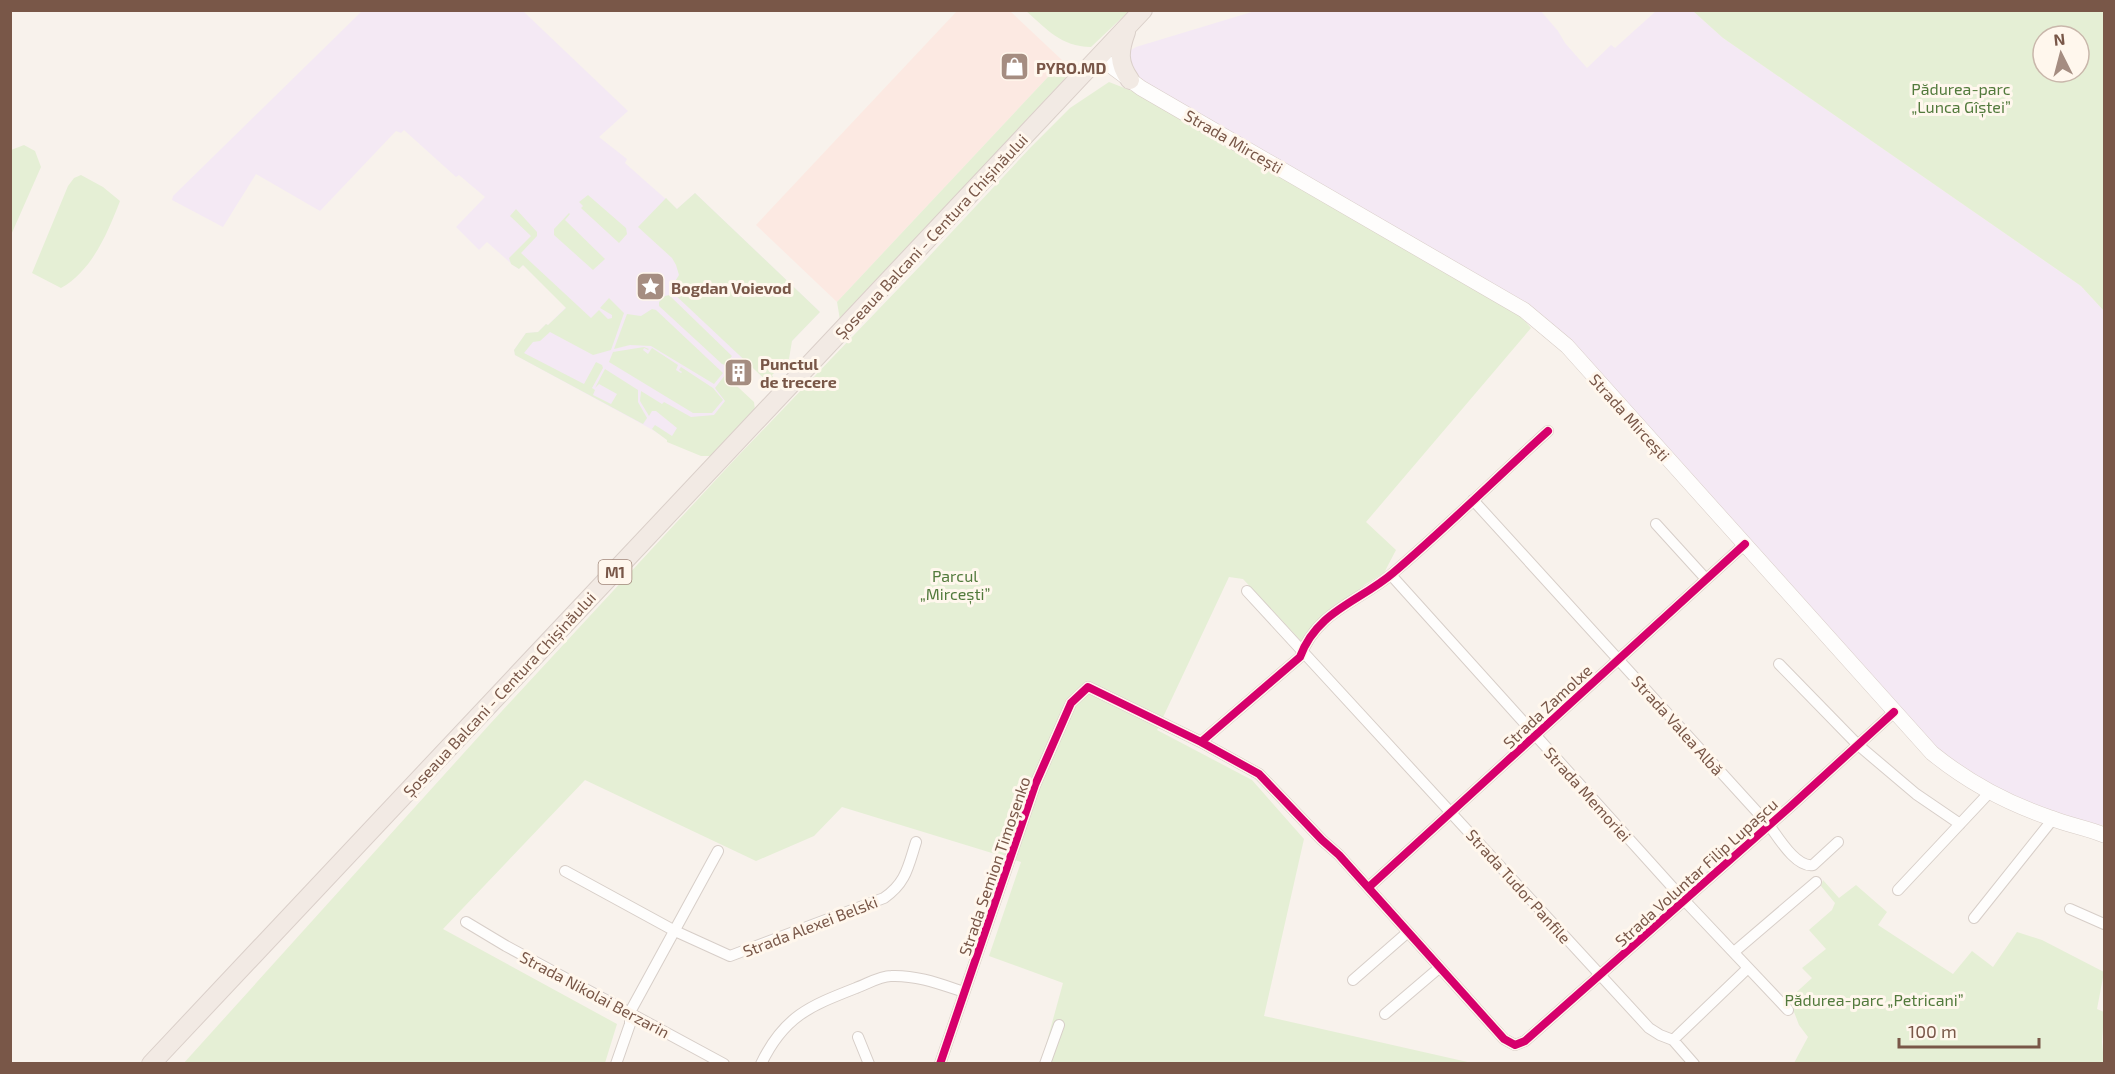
<svg xmlns="http://www.w3.org/2000/svg" width="2115" height="1074" viewBox="0 0 2115 1074" font-family="'Exo 2',sans-serif">
<style>
.commercial{fill:#fce9e2}
.education{fill:#f4e9f4}
.green{fill:#e5efd5;fill-rule:evenodd}
.lines{fill:none;stroke-linecap:round;stroke-linejoin:round}
.minor-casing{stroke:#d7cec8;stroke-width:12}
.secondary-casing{stroke:#d8cdc7;stroke-width:16}
.trunk-casing{stroke:#dacfc9;stroke-width:20}
.minor{stroke:#fefdfc;stroke-width:10}
.secondary{stroke:#fefdfc;stroke-width:15}
.trunk{stroke:#f2eae4;stroke-width:18}
.cycleway-casing{stroke:#fff7ed;stroke-width:11}
.cycleway{stroke:#d6006c;stroke-width:8}
.labels{text-anchor:middle;dominant-baseline:central;stroke-width:6;stroke-linejoin:round;paint-order:stroke}
.shield{fill:#fff7ed;stroke:#a1877a;stroke-width:1.5}
.shield-label{font-size:15px;font-weight:bold;fill:#795748}
.poi-label{font-size:16px;font-weight:bold;fill:#795748;stroke:#fff7ed;text-anchor:start}
.park-label{font-size:16px;fill:#527a3c;stroke:#fff7ed}
.street-label{font-size:16px;fill:#795748;stroke:#fff7ed}
</style>
<rect width="100%" height="100%" fill="#f8f2ec"/>
<!-- commercial -->
<path class="commercial" d="M957,11H1010L1063,61L837,302L756,225Z"/>
<!-- education -->
<path class="education" d="M1540,10L1558,31L1565,43L1587,68L1611,45L1615,48L1656,11H1693L1723,38L2081,286L2104,311V825L2085,824L2016,800L1945,757L1561,334L1132,75L1128,52L1136,47L1255,11Z
M362,11H523L628,111L599,137L627,159L625,163L677,209L695,193L820,312L766,368L751,366L732,387L735,389L704,435L668,440L651,429L515,355L514,350L526,333L538,332L546,324L548,325L566,307L523,265L519,269L514,266L487,242L479,250L456,227L485,197L459,175L456,177L404,130L401,133L396,131L320,211L256,174L223,227L172,200L173,196Z"/>
<!-- green -->
<path class="green" d="M1026,11H1129L1091,47C1060,46 1048,30 1026,11Z
M1693,11H2104V311L2081,286L1723,38ZM2043,36H2079V72H2043Z
M1063,61L1071,72L840,320L837,302Z
M1109,82L1150,98L1512,307L1531,328L1366,522L1396,550L1384,573L1366,584L1348,598L1302,642L1243,579L1229,577L1157,730L1252,780L1304,839L1264,1016L1472,1063H1041L1063,983L989,956L1021,862L842,807L814,836L756,861L585,780L443,929L617,1024L605,1063L183,1064L490,724L736,458L922,264L1031,147L1070,108Z
M24,145L35,151L41,167L11,235V150Z
M81,175L103,187L120,201C108,232 92,271 61,288L32,273L68,186L74,178Z
M695,193L820,312L792,341L789,359L772,375L775,381L771,385L672,292L671,288L679,275L676,265L672,258L638,227L666,198L677,209Z
M588,195L626,228L627,234L619,243L581,208L583,206L579,202Z
M516,209L537,232V236L521,253L591,318L599,310L608,319L612,318V315L600,308L609,298L624,313L611,350L593,355L550,332L540,341L533,342L524,353L584,384L596,362L602,365L603,368L592,388L595,390L593,395L611,404L617,394L599,384L595,388L605,369L638,390V402L647,418L643,424L515,355L514,350L526,333L538,332L546,324L548,325L566,308L523,265L519,269L511,264L509,258L531,236L510,216Z
M569,213L570,214L565,220L605,259L593,270L554,235V229Z
M669,295L732,356L725,365L722,364L659,306V302L665,296Z
M652,309L656,310L723,373L714,384L651,346L630,345L614,349L627,314L641,316Z
M644,347L649,349L648,350L644,348L643,350L648,354L652,348L678,365L676,370L681,373L682,372L679,370L681,367L713,388L723,400L712,413H693L609,362L613,352Z
M725,375L754,402L755,410L712,456H701L667,442V440L652,429L655,425L672,436L677,428L656,411H652L649,416L640,401L641,391L662,404L664,402L691,417L714,415L725,401L715,388Z
M1823,880L1839,898L1856,885L1887,912L1878,925L1953,974L1972,951L1993,967L2017,932L2042,940L2104,972L2097,1009L2104,1012L2102,1042L2104,1063H1794L1808,1037L1799,1025L1789,999L1812,978L1802,968L1826,949L1809,930L1832,910L1835,903L1821,886Z"/>
<g class="lines">
<defs>
<path id="minor" d="M1473,500L1769,825C1778,837 1796,868 1813,865L1838,842
M1656,524L1706,579
M1391,575L1684,900L1788,1010
M1247,591L1649,1028L1660,1035L1673,1040L1694,1064
M1779,664L1857,744L1916,794L1960,824
M1201,742L1300,657C1317,611 1359,602 1393,573C1446,528 1496,478 1548,431
M565,871L675,931L730,956L884,898C906,883 908,867 916,842
M1369,887L1745,544
M1898,890L1989,793
M2070,909L2104,924
M1974,918L2053,819
M466,922L506,946L724,1064
M1734,952L1816,882
M1353,980L1408,932
M1385,1014L1439,968
M858,1037L869,1064
M1673,1040L1748,968
M616,1064L630,1024V1012L718,851
M761,1064C784,1016 810,1006 856,988C867,984 880,976 891,976C917,975 940,984 964,992
M940,1064L1035,785L1071,703L1088,687L1201,742L1259,774L1322,840L1339,855L1504,1039L1515,1045L1525,1041L1791,806L1894,712
M1045,1064L1059,1025"/>
<path id="secondary" d="M1099,57L1141,88L1524,310L1567,346L1932,753C1969,783 2006,803 2051,818C2068,825 2087,828 2104,835"/>
<path id="trunk" d="M1126,32C1119,51 1118,63 1130,80
M151,1064L1143,10"/>
</defs>
<!-- minor casing -->
<use href="#minor" class="minor-casing"/>
<!-- secondary casing -->
<use href="#secondary" class="secondary-casing"/>
<!-- trunk casing -->
<use href="#trunk" class="trunk-casing"/>
<!-- minor -->
<use href="#minor" class="minor"/>
<!-- secondary -->
<use href="#secondary" class="secondary"/>
<!-- trunk -->
<use href="#trunk" class="trunk"/>
<defs>
<path id="cycleway" d="M1201,742L1300,657C1317,611 1359,602 1393,573C1446,528 1496,478 1548,431
M1369,887L1745,544
M940,1064L1035,785L1071,703L1088,687L1201,742L1259,774L1322,840L1339,855L1504,1039L1515,1045L1525,1041L1791,806L1894,712"/>
</defs>
<!-- cycleway casing -->
<use href="#cycleway" class="cycleway-casing"/>
<!-- cycleway -->
<use href="#cycleway" class="cycleway"/>
</g>
<!-- icons -->
<defs>
<symbol id="shop-square" viewBox="-11 -11 22 22"><rect x="-9" y="-9" width="18" height="18" rx="4" fill="#a58d81" stroke="#fff7ed"/><path d="M-5-2.5h2.3a2.7 3.5 0 0 1 5.4 0H5L5.5 6h-11ZM-1.5-2.5h3a1.5 2.3 0 0 0-3 0Z" fill="#fff"/></symbol>
<symbol id="sight-square" viewBox="-11 -11 22 22"><rect x="-9" y="-9" width="18" height="18" rx="4" fill="#a58d81" stroke="#fff7ed"/><path d="M0-6L1.8-2.2L6-1.7L2.9 1.2L3.7 5.4L0 3.3L-3.7 5.4L-2.9 1.2L-6-1.7L-1.8-2.2Z" fill="#fff"/></symbol>
<symbol id="building-square" viewBox="-11 -11 22 22"><rect x="-9" y="-9" width="18" height="18" rx="4" fill="#a58d81" stroke="#fff7ed"/><path d="M-4-6H4V6H1V3H-1V6H-4ZM-2.5-4.3h1.7v1.8h-1.7ZM.8-4.3h1.7v1.8H.8ZM-2.5-1h1.7V.8h-1.7ZM.8-1h1.7V.8H.8Z" fill="#fff"/></symbol>
</defs>
<g fill-rule="evenodd">
<use href="#shop-square" x="998" y="50" width="33" height="33"/>
<use href="#sight-square" x="634" y="270" width="33" height="33"/>
<use href="#building-square" x="722" y="356" width="33" height="33"/>
</g>
<g class="labels">
<!-- shield labels -->
<rect class="shield" x="598.5" y="560" width="33" height="24" rx="4.5"/>
<g class="shield-label">
<text x="615" y="572">M1</text>
</g>
<!-- poi labels -->
<g class="poi-label">
<text x="1036" y="67">PYRO.MD</text>
<text x="671" y="287">Bogdan Voievod</text>
<text x="760" y="363">Punctul<tspan x="760" dy="18">de trecere</tspan></text>
</g>
<!-- park labels -->
<g class="park-label">
<text x="1961" y="88">Pădurea-parc<tspan x="1961" dy="18">„Lunca Gîștei”</tspan></text>
<text x="955" y="575">Parcul<tspan x="955" dy="18">„Mircești”</tspan></text>
<text x="1874" y="999">Pădurea-parc „Petricani”</text>
</g>
<!-- street labels -->
<g class="street-label">
<text transform="translate(1234 141) rotate(30)">Strada Mircești</text>
<text transform="translate(931 236) rotate(-47)">Șoseaua Balcani - Centura Chișinăului</text>
<text transform="translate(1630 417) rotate(48)">Strada Mircești</text>
<text transform="translate(499 694) rotate(-47)">Șoseaua Balcani - Centura Chișinăului</text>
<text transform="translate(1547 706) rotate(-43)">Strada Zamolxe</text>
<text transform="translate(1678 725) rotate(48)">Strada Valea Albă</text>
<text transform="translate(1588 794) rotate(48)">Strada Memoriei</text>
<text transform="translate(994 866) rotate(-71)">Strada Semion Timoșenko</text>
<text transform="translate(1696 872) rotate(-42)">Strada Voluntar Filip Lupașcu</text>
<text transform="translate(1519 886) rotate(48)">Strada Tudor Panfile</text>
<text transform="translate(810 926) rotate(-21)">Strada Alexei Belski</text>
<text transform="translate(595 994) rotate(28)">Strada Nikolai Berzarin</text>
</g>
</g>
<!-- border -->
<rect width="2115" height="1074" fill="none" stroke="#795748" stroke-width="24"/>
<!-- north arrow -->
<g transform="translate(2061 54) rotate(354)"><circle r="28" fill="#fff7ed" stroke="#c9b7ab" stroke-width="1.5"/>
<path d="M0-4.5L10 22L0 15L-10 22Z" fill="#a58d81"/>
<text y="-9" font-size="16" font-weight="bold" text-anchor="middle" fill="#795748">N</text>
</g>
<!-- scale -->
<path d="M1899 1038v9h140v-9" fill="none" stroke="#795748" stroke-width="3"/>
<text x="1908" y="1038" font-size="18" fill="#795748" stroke="#fff7ed" stroke-width="4.5" paint-order="stroke">100 m</text>
</svg>
